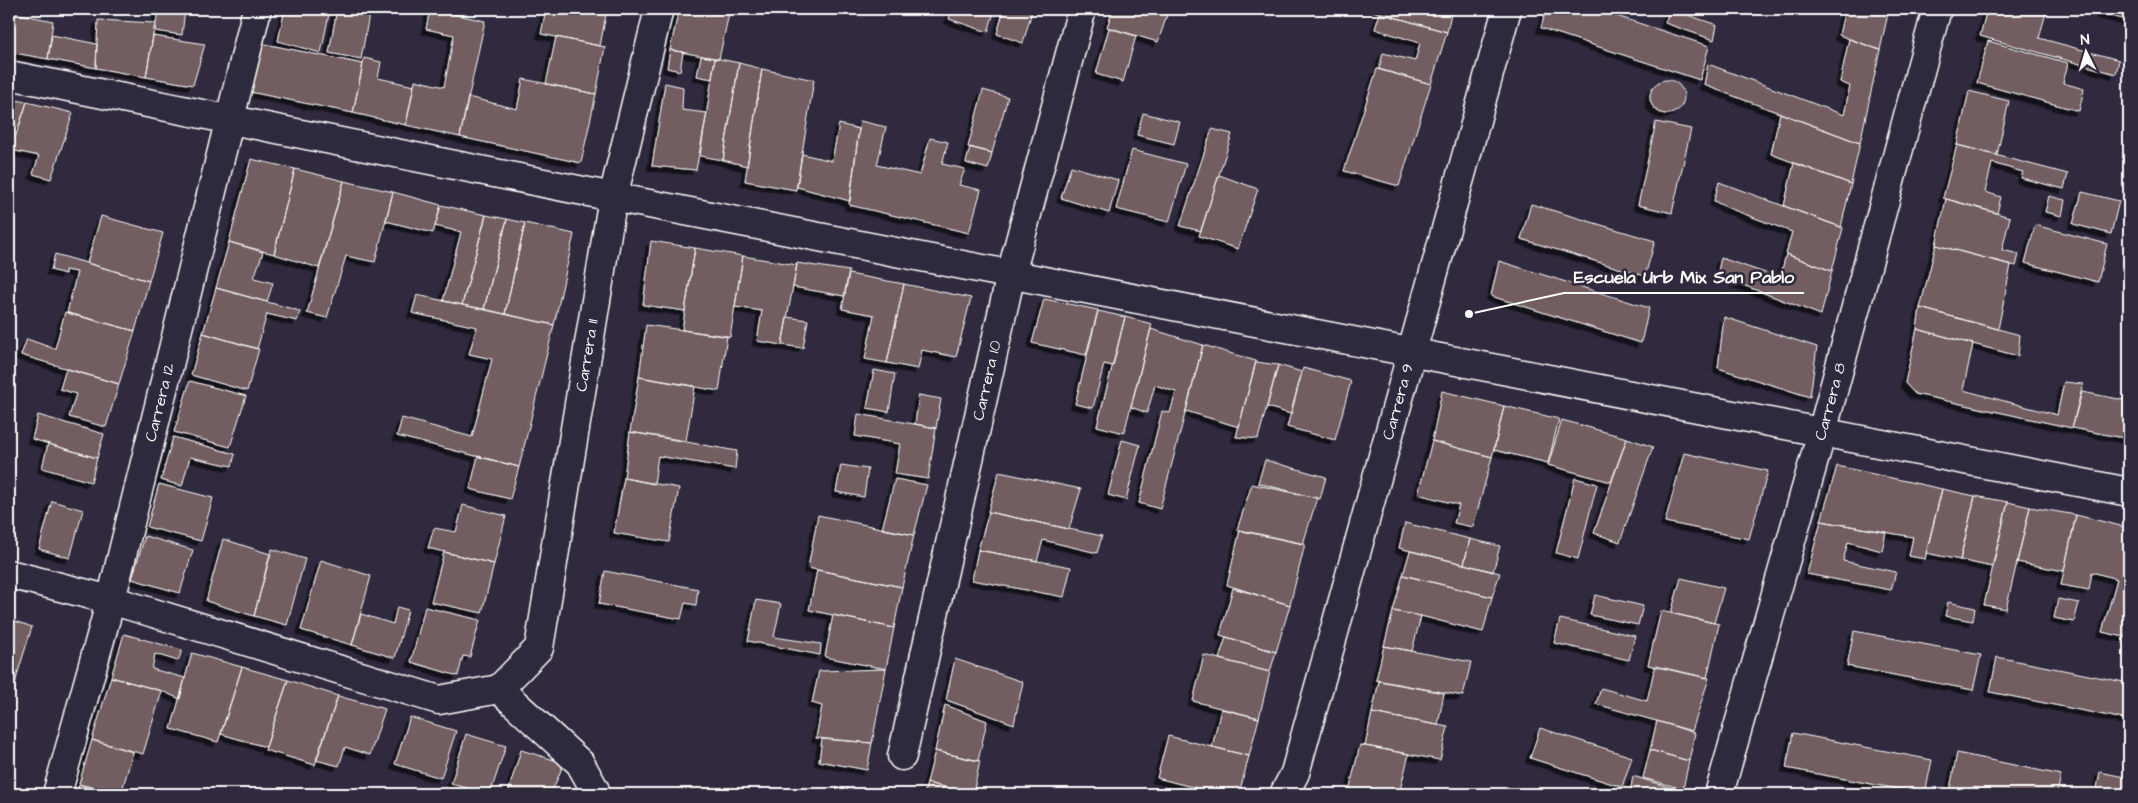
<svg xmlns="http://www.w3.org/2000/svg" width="2138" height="803" viewBox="0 0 2138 803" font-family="'Architects Daughter',sans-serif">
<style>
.building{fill:#725d60;stroke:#fff;filter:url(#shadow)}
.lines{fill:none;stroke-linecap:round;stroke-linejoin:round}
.minor-casing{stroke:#fff;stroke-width:31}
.tertiary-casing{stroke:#fff;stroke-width:31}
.minor{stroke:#2f2a3d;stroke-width:28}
.tertiary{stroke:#2f2a3d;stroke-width:28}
.labels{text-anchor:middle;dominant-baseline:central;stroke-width:5;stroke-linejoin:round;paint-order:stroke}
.street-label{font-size:16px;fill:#fff;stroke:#2f2a3d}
.leader{fill:none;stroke:#fff;stroke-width:2}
.callout-dot{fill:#fff;stroke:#2f2a3d;stroke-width:2}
.callout-label{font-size:18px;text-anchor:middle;font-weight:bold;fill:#fff;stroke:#2f2a3d;stroke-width:5;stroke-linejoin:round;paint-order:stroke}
</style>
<defs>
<filter id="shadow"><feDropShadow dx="-4.5" dy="4.5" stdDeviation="0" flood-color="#0009"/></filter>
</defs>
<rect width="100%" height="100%" fill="#2f2a3d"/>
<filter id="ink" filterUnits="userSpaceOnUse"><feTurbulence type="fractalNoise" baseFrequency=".02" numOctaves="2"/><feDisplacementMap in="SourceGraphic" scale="10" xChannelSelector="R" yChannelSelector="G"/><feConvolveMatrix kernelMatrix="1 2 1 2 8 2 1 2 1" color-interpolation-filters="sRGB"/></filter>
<g filter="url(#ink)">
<!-- building -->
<path class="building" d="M158,9H185L182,35L155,31Z
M285,9H330L321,53L278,41Z
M337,9H370L361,59L329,53Z
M430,9L485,21L460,137L406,125L415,80L444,87L454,35L426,29Z
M546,9H607L600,46L541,34Z
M679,9H730L719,59L670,50Z
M952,9H995L988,32L949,19Z
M1004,9H1025L1032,11L1023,43L997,34Z
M1113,9H1169L1158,42L1107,27Z
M1365,9H1452L1447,32Z
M1546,9H1595L1709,46L1700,80L1541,28Z
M1670,9L1717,25L1714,40L1665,23Z
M1845,9H1889L1880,50L1839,35Z
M1987,9H2047L2039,38L2119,60L2116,74L1980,36Z
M2101,9H2129V21L2100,13Z
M9,12L53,21L48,59L9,52Z
M1380,13L1447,32L1431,84L1379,69L1383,53L1415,61L1420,43L1375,29Z
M98,20L155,23L146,77L96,68Z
M1109,28L1136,36L1123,82L1096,74Z
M52,35L97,44L96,68L48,59Z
M153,36L205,44L193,85L146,77Z
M556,37L605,47L596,94L546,84Z
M1849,39L1880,50L1860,143L1704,85L1708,64L1844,115L1850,86L1840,82Z
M1988,41L2068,63L2063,83L2084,89L2079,111L1977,83Z
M260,43L363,64L353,113L250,92Z
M670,50L683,52L680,71L667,68Z
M701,56L715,58L712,79L697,76Z
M364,58L381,62L378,78L414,86L406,125L353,113Z
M715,58L739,63L723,160L700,156Z
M739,63L762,69L747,166L723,160Z
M762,69L814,80L796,190L745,181Z
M1377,69L1431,84L1399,186L1344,171Z
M523,79L596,94L581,163L460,137L468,97L517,109Z
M1650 97a17 17 0 1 1 34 0a17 17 0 1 1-34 0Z
M665,83L683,87L682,110L707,113L696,170L652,166Z
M983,90L1008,97L992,153L968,147Z
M1969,91L2009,101L1997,155L1957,145Z
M9,99L27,102L19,127L9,124Z
M27,102L73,113L51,179L33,174L39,156L11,150Z
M1143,113L1180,122L1174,144L1137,135Z
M1780,113L1860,143L1851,184L1771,154Z
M860,121L886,127L877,165L920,175L930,138L948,142L942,164L965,169L959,185L981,190L969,233L849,205Z
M1656,122L1691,129L1672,213L1638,205Z
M839,124L859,129L850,201L797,187L802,154L832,161Z
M1212,129L1232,134L1201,231L1180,226Z
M1957,145L2068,174L2064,189L2021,178L2023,172L1992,163L1985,192L2001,197L1997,213L1943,198Z
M970,147L992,153L988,169L966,163Z
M1132,150L1186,164L1169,222L1116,209Z
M251,159L295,169L274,254L229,242Z
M1794,163L1851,184L1841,227L1784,206Z
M1071,166L1118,180L1109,213L1061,198Z
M295,169L344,181L319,268L274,254Z
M1219,175L1258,189L1238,249L1199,236Z
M344,181L393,192L375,262L346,256L327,318L307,313Z
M1719,182L1843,228L1832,271L1786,254L1792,232L1726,207L1714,201Z
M393,192L441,205L433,233L386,221Z
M2082,192L2119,201L2111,234L2073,224Z
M2049,196L2065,200L2062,216L2045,212Z
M1946,199L2010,217L2002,250L2019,254L2016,266L1936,245Z
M1531,204L1655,241L1645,276L1521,239Z
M441,205L486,215L462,305L443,301L461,232L435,226Z
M486,215L507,219L484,309L462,305Z
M101,216L163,233L149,281L87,263Z
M507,219L525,223L505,314L484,309Z
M525,223L574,234L554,325L505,314Z
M2035,225L2107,244L2098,282L2025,263Z
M651,241L695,248L685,311L643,305Z
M229,242L263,252L254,278L273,283L267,302L216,288Z
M1936,245L2011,265L1998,329L1920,308Z
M695,248L743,256L730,337L682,330Z
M55,254L149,281L135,331L67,313L77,272L65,270V274L51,270Z
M1786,254L1832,271L1821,315L1717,275L1721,258L1780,278Z
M743,256L797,265L782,345L757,341L762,311L735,307Z
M1499,261L1649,308L1641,343L1491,296Z
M797,263L849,271L844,296L793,287Z
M849,274L904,284L887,363L865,359L874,315L842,309Z
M904,284L971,298L956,357L922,350L918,369L887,363Z
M216,288L300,311L297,321L267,314L257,349L203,333Z
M417,295L554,325L519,467L397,436L402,418L472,437L492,359L469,354L477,327L412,313Z
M1044,299L1098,310L1086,355L1032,343Z
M1920,308L2020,335L2018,356L1917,329Z
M1098,311L1125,317L1113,366L1104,364L1093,408L1075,404Z
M65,312L135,331L119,384L21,355L27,339L55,349Z
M787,317L808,320L803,348L782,345Z
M1125,317L1152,324L1124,433L1097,426Z
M1724,317L1817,347L1810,397L1718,368Z
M646,325L727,336L719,391L639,377Z
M1151,329L1203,345L1160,509L1139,503L1162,411L1170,413L1176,392L1155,385L1147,413L1131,407Z
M1917,329L1973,344L1963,390L2057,415L2064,382L2083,384L2072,428L1915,394L1905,383Z
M203,333L259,349L247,391L191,375Z
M1203,345L1256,361L1239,427L1186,411Z
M1256,362L1278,365L1258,439L1236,437Z
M1278,365L1302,372L1291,414L1267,407Z
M1303,368L1351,381L1335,440L1287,427Z
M66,369L119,384L106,427L69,417L76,394L60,389Z
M874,370L895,374L889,412L867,408Z
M639,377L695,386L686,441L630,432Z
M190,381L246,396L230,447L174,432Z
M1442,391L1504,406L1492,457L1432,441Z
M2082,392L2129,401V439L2072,428Z
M919,395L941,399L936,428L915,424Z
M1504,406L1559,419L1548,463L1494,450Z
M858,414L936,428L928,479L895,474L900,444L855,436Z
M38,415L104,434L97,458L32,439Z
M1562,420L1627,438L1611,482L1548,465Z
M630,432L737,451L735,469L658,456L654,484L624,478Z
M173,437L235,454L232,466L190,457L182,486L161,480Z
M1627,438L1653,447L1620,542L1594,533Z
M1122,440L1140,445L1126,500L1108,495Z
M1432,441L1492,457L1473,527L1454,523L1459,505L1418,494Z
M48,444L97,458L91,482L42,468Z
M1684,453L1768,471L1749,539L1665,522Z
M478,456L519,467L510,499L470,489Z
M1265,460L1326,477L1320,499L1258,483Z
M841,465L868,469L864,497L836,492Z
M1837,466L1942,489L1925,559L1909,556L1913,537L1821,521Z
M999,472L1081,489L1069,529L988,512Z
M624,478L679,488L669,542L614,533Z
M1575,478L1597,484L1578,559L1556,553Z
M895,479L927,485L914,535L882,529Z
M159,484L213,498L201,541L147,527Z
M1252,484L1317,498L1303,544L1237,530Z
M1942,489L1975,496L1960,560L1926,553Z
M1975,496L2008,502L1992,567L1960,560Z
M52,501L83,510L70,558L39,549Z
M2008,502L2030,507L2006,609L1984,605Z
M463,505L506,516L494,564L428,548L434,528L456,532Z
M2030,507L2076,515L2064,571L2017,562Z
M989,512L1069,529L1102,536L1097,553L1043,540L1037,561L978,550Z
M818,515L914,535L902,587L808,568Z
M2076,515L2129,528V638L2102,632L2117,579L2092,572L2089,590L2061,585Z
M1821,521L1886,532L1882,551L1848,542L1843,561L1896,572L1891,590L1807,574Z
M1405,523L1470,539L1464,564L1399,548Z
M1240,530L1305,544L1290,605L1227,585Z
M145,536L193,550L180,593L132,579Z
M223,539L270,554L254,616L206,601Z
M1470,539L1500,546L1493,572L1464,564Z
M272,549L305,559L287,625L254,616Z
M978,550L1071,567L1064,597L972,580Z
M1410,551L1500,573L1492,597L1403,575Z
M444,552L494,564L482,613L431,602Z
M321,560L371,576L352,645L301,630Z
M817,570L902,587L894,628L809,610Z
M605,571L698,589L696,605L685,603L681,619L599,604Z
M1403,575L1492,597L1483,632L1421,616L1393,611Z
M1681,578L1724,588L1714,623L1671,613Z
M1233,588L1290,605L1276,652L1220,635Z
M1595,595L1643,606L1638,625L1590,615Z
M2058,599L2079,603L2074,622L2054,618Z
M756,600L781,604L774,637L821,644L820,655L748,641Z
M1948,602L1975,608L1973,621L1945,616Z
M397,607L408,610L395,658L352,645L361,614L393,624Z
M425,607L480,620L470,657L463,656L458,676L411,662Z
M1393,611L1421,616L1412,651L1384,646Z
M1661,611L1719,624L1707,678L1648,665Z
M833,615L894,628L886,669L825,657Z
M9,619L32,627L18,672L9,668Z
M1560,619L1635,636L1629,660L1554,643Z
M1854,631L1981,655L1973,690L1847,666Z
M124,634L182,650L178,661L155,654L152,669L185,678L180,699L162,691L111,677Z
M1226,637L1276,652L1270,672L1219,659Z
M1384,646L1471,662L1463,696L1376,680Z
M192,653L242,667L218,742L171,729Z
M1204,655L1270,672L1259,718L1193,701Z
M1997,657L2129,683V720L1990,692Z
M955,659L1023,682L1014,724L946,700Z
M1655,666L1709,678L1692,731L1596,704L1601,688L1647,701Z
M242,667L288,680L266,747L221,734Z
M9,668L18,672L9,712Z
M886,669L872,743L816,738L822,706L812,703L819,671Z
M111,677L162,691L143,754L92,740Z
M288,680L338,696L315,765L265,750Z
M1379,681L1444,693L1438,725L1372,713Z
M338,696L385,709L370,755L345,747L339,766L316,760Z
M945,705L987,721L978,761L935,751Z
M1221,709L1259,718L1249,756L1212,747Z
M1372,713L1448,727L1440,760L1365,746Z
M410,717L456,731L441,778L395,764Z
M1657,721L1695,733L1689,761L1650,750Z
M1540,728L1632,757L1622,787L1530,758Z
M1793,733L1932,760L1925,794L1786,768Z
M466,734L506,746L490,794L451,784Z
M1168,736L1249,756L1239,794H1219L1157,778Z
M822,739L872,743L867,770L819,761Z
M92,740L133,752L121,794L79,784Z
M1360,745L1409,754L1399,794H1368L1349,791Z
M521,750L564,763L551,794H516L508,792Z
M1650,750L1689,761L1683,789L1643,778Z
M935,751L980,761L973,794L927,783Z
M1957,753L2061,775L2057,794H1949Z
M2100,772L2129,778L2127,794H2096Z
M1633,776L1674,789L1673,794H1630Z
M927,783L973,794H974H924Z
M79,785L109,794H76Z"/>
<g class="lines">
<defs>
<g id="minor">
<path d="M9,75L613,197L2129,492"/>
<path d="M9,574L111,600L439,700L499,689"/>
<path id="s1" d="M499,689L539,648L613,197L659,9"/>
<path d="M499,689L580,763L595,790V794"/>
<path id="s2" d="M902,756L1011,274L1082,9"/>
<path id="s3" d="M57,794L111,600L257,9"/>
<path id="s4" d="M1284,794L1295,773L1507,9"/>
</g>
<g id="tertiary">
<path id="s5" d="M1719,794L1822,432L1937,9"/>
</g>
</defs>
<!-- minor casing -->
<use href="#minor" class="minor-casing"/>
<!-- tertiary casing -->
<use href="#tertiary" class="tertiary-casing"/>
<!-- minor -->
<use href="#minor" class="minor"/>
<!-- tertiary -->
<use href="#tertiary" class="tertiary"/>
</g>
</g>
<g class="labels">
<!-- street labels -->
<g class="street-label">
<text stroke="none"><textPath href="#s1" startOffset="354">Carrera 11</textPath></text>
<text stroke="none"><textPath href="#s2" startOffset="385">Carrera 10</textPath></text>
<text stroke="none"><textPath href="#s3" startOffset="405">Carrera 12</textPath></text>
<text stroke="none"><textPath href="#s4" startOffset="409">Carrera 9</textPath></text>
<text stroke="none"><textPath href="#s5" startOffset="408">Carrera 8</textPath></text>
</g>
</g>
<!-- callouts -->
<path class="leader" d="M1469 314L1564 293H1804"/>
<circle class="callout-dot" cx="1469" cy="314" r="5"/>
<g class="callout-label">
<text x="1684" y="283">Escuela Urb Mix San Pablo</text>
</g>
<!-- margin -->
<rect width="2138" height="803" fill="none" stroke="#2f2a3d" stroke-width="30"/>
<rect x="15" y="15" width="2108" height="773" fill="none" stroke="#fff" stroke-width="2" filter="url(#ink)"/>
<!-- north arrow -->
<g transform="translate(2086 52) rotate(355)" stroke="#2f2a3d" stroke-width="4" paint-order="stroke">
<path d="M0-4L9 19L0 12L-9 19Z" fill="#ffffff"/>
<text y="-8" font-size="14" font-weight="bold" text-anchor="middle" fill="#ffffff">N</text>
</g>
</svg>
